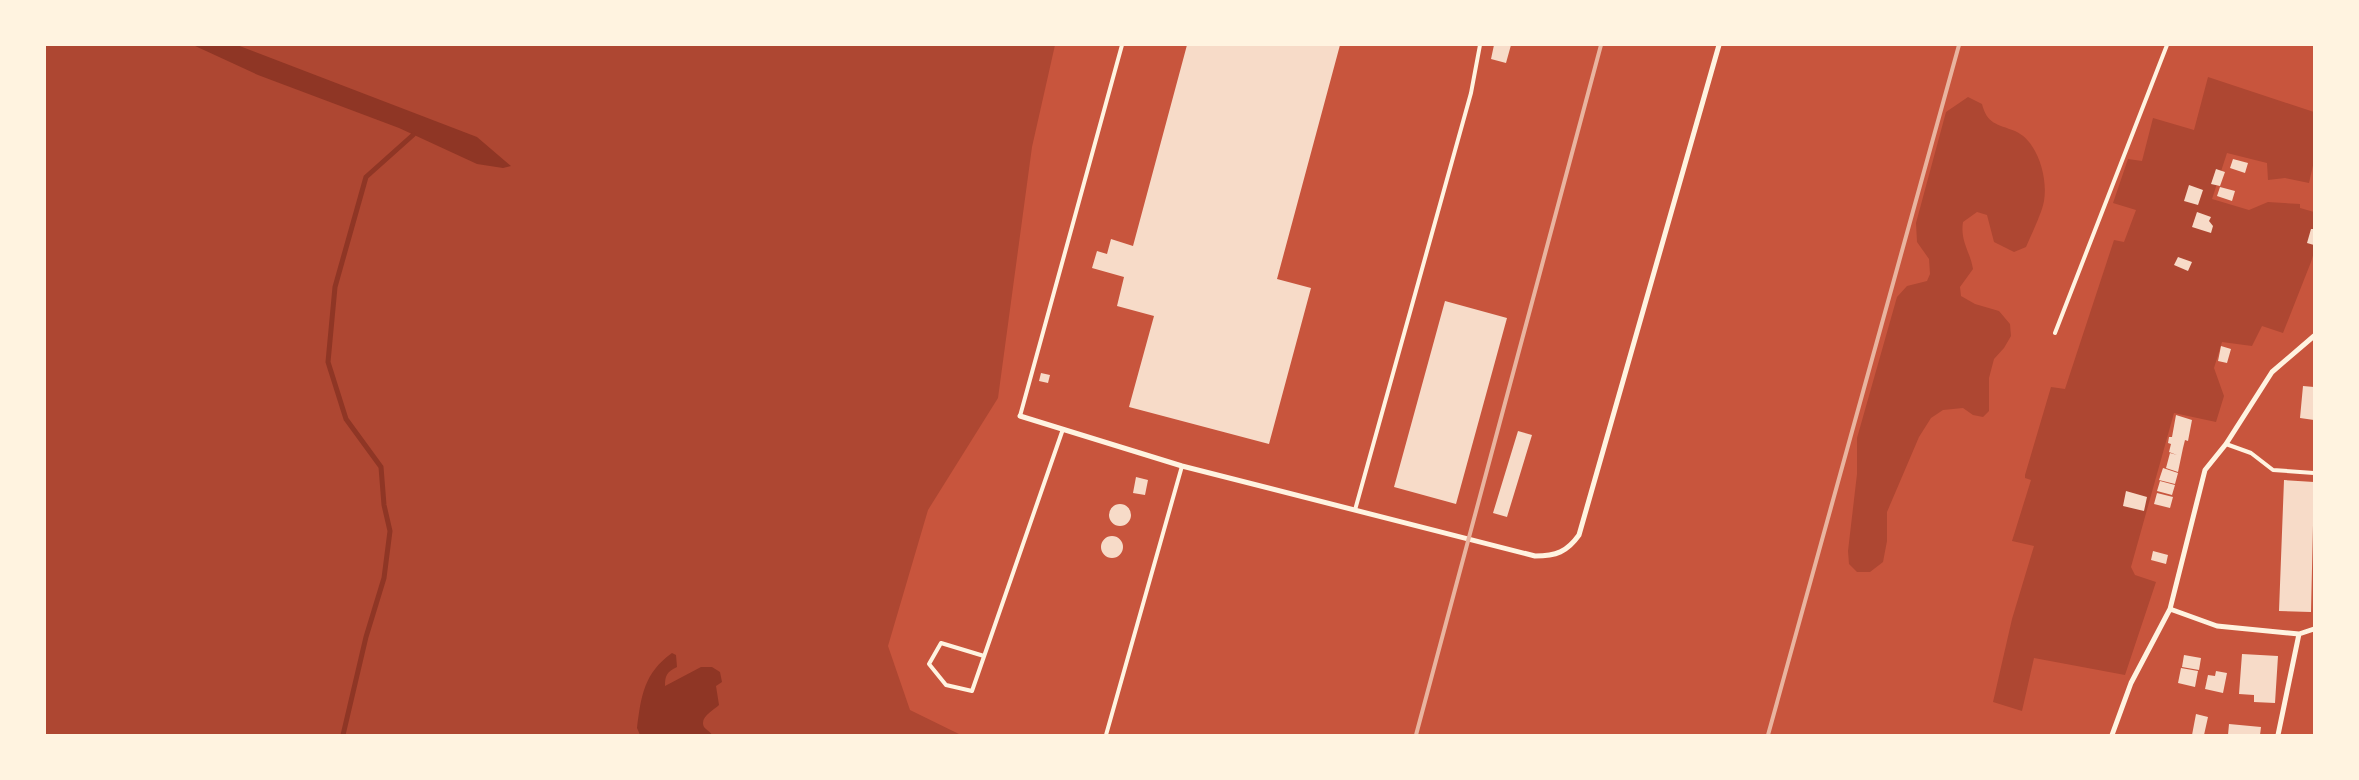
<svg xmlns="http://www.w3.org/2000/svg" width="2359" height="780" viewBox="0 0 2359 780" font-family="Rubik,sans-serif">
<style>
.green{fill:#ae4732}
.water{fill:#8f3625}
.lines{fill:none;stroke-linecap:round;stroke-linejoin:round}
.stream{stroke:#8f3625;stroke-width:5}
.building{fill:#f7dbc8}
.service{stroke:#fff3e0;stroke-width:4}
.minor{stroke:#fff3e0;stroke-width:5}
.rail{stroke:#e9b49f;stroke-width:4}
</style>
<rect width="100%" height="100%" fill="#c8553d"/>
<!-- green -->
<path class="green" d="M45,45H1055L1032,147L998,398L928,510L888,646L910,710L961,735H45Z
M2208,77L2314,112V161L2309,183L2285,178L2268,180L2267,163L2227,153L2212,199L2249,210L2268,202L2300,204V208L2314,212V252L2311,262L2283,333L2262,326L2252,346L2222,342L2214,368L2224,396L2216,422L2174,413L2131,567L2135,575L2156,582L2125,675L2034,658L2022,711L1993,702L2012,619L2034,546L2012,541L2031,480L2025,478V475L2051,387L2065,389L2114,240L2124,242L2136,210L2113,203L2128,159L2142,161L2153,118L2194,130Z
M1968,97L1982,104C1987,124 1997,124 2015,131C2038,141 2048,178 2044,201C2042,213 2031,235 2026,247L2014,252L1994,242L1987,215L1977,212L1963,222C1960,241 1970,251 1973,269L1960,287L1961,296L1975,304L1999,311L2010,324L2011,336L2004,348L1994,359L1989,378V411L1983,417L1973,415L1963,408L1943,410L1931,418L1919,437L1887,512V541L1883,562L1870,572H1857L1849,564L1848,551L1857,474V438L1897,297L1907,286L1927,281L1930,274L1929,259L1917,242L1916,223L1946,112Z"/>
<!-- water -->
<path class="water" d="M193,45H237L477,137L511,166L503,168L477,164L399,128L258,75Z
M672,653L676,655L677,667C667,672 665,675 665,686L701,667H712L720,672L722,682L716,686L719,705C714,710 699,717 704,727C706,730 711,732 712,735H640L637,728C641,696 644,673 672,653Z"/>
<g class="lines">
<!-- stream -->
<path class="stream" d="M343,735L366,637L384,578L390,531L384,505L381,467L346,419L328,362L335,287L366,177L413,135"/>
</g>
<!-- building -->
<path class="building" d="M1187,45H1340L1277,279L1311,288L1269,444L1129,407L1154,316L1117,306L1124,277L1092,268L1097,251L1107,254L1111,239L1133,246Z
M1494,45H1511L1506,63L1491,59Z
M2233,159L2248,163L2245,173L2230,168Z
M2216,169L2225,172L2220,186L2211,184Z
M2189,185L2203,190L2198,205L2184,201Z
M2220,187L2235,191L2232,201L2217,196Z
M2197,212L2211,217L2209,221L2213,226L2211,233L2192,227Z
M2311,229H2314V245L2307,243Z
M2178,257L2192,262L2188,271L2174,265Z
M1445,301L1507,318L1456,504L1394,487Z
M2221,346L2231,349L2227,363L2218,361Z
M1041,373L1050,375L1048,383L1039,381Z
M2303,386L2314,387V420L2300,418Z
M2176,415L2192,420L2188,441L2185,440L2183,448L2176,446L2183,448L2178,472L2166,468L2170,453L2177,455L2169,452L2171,444L2168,443L2169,437H2172Z
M1518,431L1532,435L1507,517L1493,513Z
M2163,468L2178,473L2175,484L2159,480Z
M1136,477L1148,480L1145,495L1133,493Z
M2284,480L2314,482L2311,612L2279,611Z
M2160,481L2175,485L2172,495L2157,491Z
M2126,491L2147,497L2144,511L2123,506Z
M2157,493L2173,497L2170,508L2154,504Z
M1109 515a11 11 0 1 1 22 0a11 11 0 1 1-22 0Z
M1101 547a11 11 0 1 1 22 0a11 11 0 1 1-22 0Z
M2153,551L2168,555L2166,564L2151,560Z
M2242,654L2278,656L2275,703L2254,702V695L2239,694Z
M2184,655L2201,658L2199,670L2182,667Z
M2181,668L2198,671L2195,687L2178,683Z
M2216,671L2227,673L2223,693L2205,689L2208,675L2215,676Z
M2196,714L2208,717L2204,735H2192Z
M2229,724L2261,727L2260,735H2228Z"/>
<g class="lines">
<!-- service -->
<path class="service" d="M2055,333L2167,45
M1020,416L1122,45
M2226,444L2251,453L2273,470L2314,473
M1355,510L1471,93L1480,45
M984,656L941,643L929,664L946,685L972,691L1063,429
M1106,735L1182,466"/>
<!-- minor -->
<path class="minor" d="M1020,416L1182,466L1535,556C1556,556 1567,552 1579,535L1719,45
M2170,609L2217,626L2299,634L2314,629
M2112,735L2131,683L2170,609L2205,470L2226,444L2272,372L2314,336
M2278,735L2299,634"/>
<!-- rail -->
<path class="rail" d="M1416,735L1601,45
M1768,735L1959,45"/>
</g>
<!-- border -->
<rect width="2359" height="780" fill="none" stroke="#fff3e0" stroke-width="92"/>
</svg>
